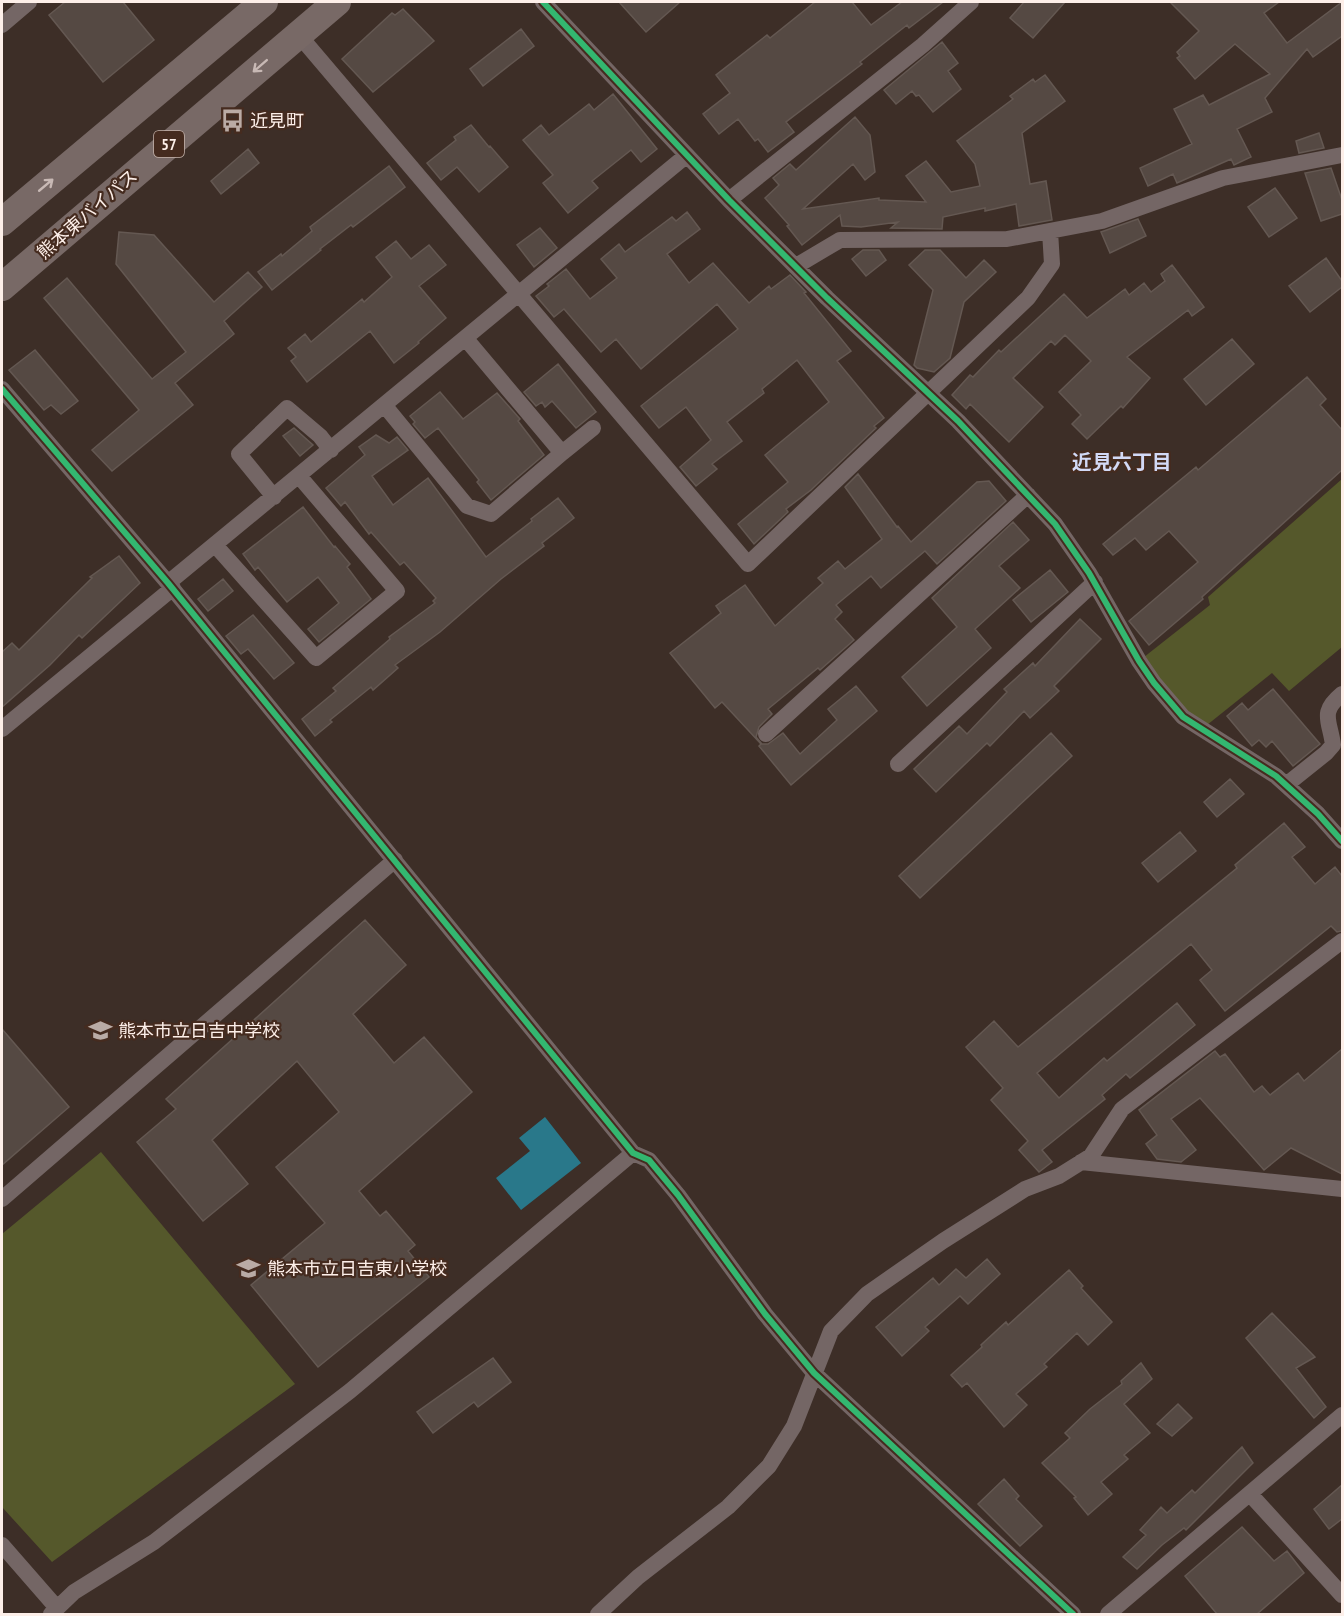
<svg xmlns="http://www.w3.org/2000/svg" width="1344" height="1616" viewBox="0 0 1344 1616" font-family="'PT Sans Narrow','Noto Sans JP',sans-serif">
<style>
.green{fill:#55582b}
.water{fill:#29788a}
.building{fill:#554943;stroke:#645852;stroke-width:1.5}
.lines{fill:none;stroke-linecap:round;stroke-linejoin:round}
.minor{stroke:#746665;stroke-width:16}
.trunk{stroke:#786966;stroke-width:28}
.cycleway-casing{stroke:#452b1f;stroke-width:10}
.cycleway{stroke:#33b770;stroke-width:6}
.oneway{stroke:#c8b9b5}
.labels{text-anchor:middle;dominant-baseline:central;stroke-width:4.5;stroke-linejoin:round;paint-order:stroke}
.shield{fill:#452b1f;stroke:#c6b4ac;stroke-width:1.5}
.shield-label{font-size:16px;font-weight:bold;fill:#fdefe9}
.poi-label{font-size:18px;fill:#fdefe9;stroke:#452b1f;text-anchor:start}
.street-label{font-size:18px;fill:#fdefe9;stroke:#452b1f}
.neighbourhood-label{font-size:20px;font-weight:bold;fill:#d2d9f6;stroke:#452b1f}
</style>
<rect width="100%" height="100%" fill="#3d2e27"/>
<!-- green -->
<path class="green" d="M1342,479V647L1289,691L1272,673L1202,729L1139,661L1210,605L1208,597Z
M101,1152L295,1384L52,1562L2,1507V1234Z"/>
<!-- water -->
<path class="water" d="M545,1117L581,1163L521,1210L496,1178L530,1151L519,1138Z"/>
<!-- building -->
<path class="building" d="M65,2H123L154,40L103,82L49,15Z
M619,2H680L646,32Z
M815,2H852L871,25L902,2H943L909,28L907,25L860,62L862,64L786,122L794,132L768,152L758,139L755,141L738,119L719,134L703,114L730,93L716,75L767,35L770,38Z
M1024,2H1065L1033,38L1010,18Z
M1170,2H1279L1264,13L1287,43L1342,2V36L1313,57L1307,49L1265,98L1272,112L1237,129L1251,157L1234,165L1231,159L1177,183L1173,174L1148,186L1140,168L1192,144L1174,109L1203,95L1209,105L1270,74L1235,44L1195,79L1177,58L1180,56L1177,52L1199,31Z
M403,9L434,41L373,92L342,59L392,13L395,15Z
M521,29L534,46L483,86L470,69Z
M942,42L958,63L948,71L961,89L933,112L919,95L916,96L912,91L896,104L884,90Z
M1045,75L1065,101L1022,133L1030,184L1046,181L1052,220L1019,226L1016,204L985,211V208L943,217L942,229L891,228L898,222L861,227L842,226L840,215L802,245L787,226L789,225L765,198L779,185L773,178L790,164L796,170L855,117L870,135L875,172L865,180L853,164L803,209L879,198V200L926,202L906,176L926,161L951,192L980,186L975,164L957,141L1013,99L1010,96L1033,79L1035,82Z
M613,94L657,149L641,162L631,150L592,181L598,188L568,213L543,183L553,175L523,140L541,125L549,135L589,104L594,110Z
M471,125L489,147L490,146L508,167L479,192L457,167L441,180L427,163L456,140L454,137Z
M1319,133L1324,148L1299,153L1296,141Z
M248,149L259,163L221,194L211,181Z
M389,166L405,187L353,227L351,225L320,249L321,250L272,290L258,272L281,254L282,256L312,231L310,227Z
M1331,168L1342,200V214L1321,221L1305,173Z
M1275,188L1297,218L1269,237L1248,207Z
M687,212L700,229L667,254L689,283L713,263L749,303L769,286L771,289L790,275L806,292L804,293L851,351L837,361L884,418L874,426L876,428L811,490L786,509L788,512L754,544L738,524L788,482L765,455L829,402L797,360L762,389L764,393L727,422L742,441L712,464L717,469L696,486L680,467L711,440L686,407L659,428L641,406L738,329L717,304L641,369L616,339L601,352L564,309L554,317L536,296L549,286L547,284L566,269L590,299L617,278L601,259L619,244L625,252L672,217L676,221Z
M1138,219L1146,236L1110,253L1101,232Z
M540,228L557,248L534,267L517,245Z
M119,232L154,235L214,302L248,272L262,287L224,321L234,334L175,383L193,405L112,471L92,450L139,410L44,298L67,278L152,379L186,352L116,264Z
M396,241L411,259L429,245L446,265L419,286L446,318L418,342L419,343L394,363L370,331L307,382L291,361L296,357L288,348L305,334L311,342L362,299L364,302L392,277L376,257Z
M863,250H879L886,260L866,276L852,259Z
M925,250H940L966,278L984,260L996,272L964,302L950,358L934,372L917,368L914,365L933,290L909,265Z
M1326,258L1342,281V287L1310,312L1289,286Z
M1172,265L1204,307L1192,316L1188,310L1127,357L1150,378L1123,408L1121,406L1087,439L1072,424L1081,415L1059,392L1091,361L1065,335L1055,345L1051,341L1013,378L1043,407L1009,442L970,404L966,409L952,395L970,375L973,377L999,350L1001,352L1064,294L1087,318L1125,289L1129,295L1144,283L1151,292L1165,281L1161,274Z
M1232,339L1254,364L1206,405L1184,379Z
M35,350L78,401L61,414L51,405L44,410L9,370Z
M558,364L596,412L576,428L552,401L545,407L542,402L536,406L524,392Z
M1307,377L1326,399L1320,405L1342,430V470L1202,597L1203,599L1149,645L1129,621L1198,562L1169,531L1146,550L1135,538L1113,555L1103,544L1196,467L1198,470Z
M440,392L463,419L497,393L520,419L518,421L544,455L491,500L477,482L479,480L438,428L425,438L413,424L415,422L410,416Z
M294,428L313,445L300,456L283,436Z
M376,435L389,443L397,437L408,450L372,476L393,505L428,478L486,557L532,521L531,519L558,498L574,518L542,543L544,546L501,579L440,632L395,665L398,668L373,690L371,687L330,720L332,722L315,736L302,719L336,691L333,688L390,639L389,637L435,603L433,601L436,598L404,562L400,565L371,532L369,534L345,502L341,506L326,488L365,455L359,447Z
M858,474L897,527L898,526L911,542L977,482L989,481L1006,501L937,564L925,551L881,588L871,576L836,605L842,612L835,619L854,640L820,670L818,668L768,709L772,714L759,727L756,737L762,744H768L783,733L800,754L837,720L828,709L856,686L877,711L791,785L759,746L761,744L722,702L715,708L670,653L721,613L716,606L745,585L775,626L823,583L818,578L838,561L845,569L882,539L845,487Z
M303,507L334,547L335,546L350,564L347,567L371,599L319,642L308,629L339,603L318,577L287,602L258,567L255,570L243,554Z
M1013,522L1029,540L999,566L1020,588L975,629L991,648L927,706L902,677L957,627L932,598Z
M119,556L140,583L82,638L79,635L50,665L2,707V652L12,643L19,650L92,578L90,577Z
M1050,570L1068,592L1031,622L1013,600Z
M223,579L233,591L208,611L198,599Z
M253,615L294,663L274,679L248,649L241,654L226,636Z
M1080,619L1101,639L1054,686L1059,691L1030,718L1024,711L990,746L987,743L936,792L914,769L959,726L967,734L1007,692L1004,689L1033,663L1035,666Z
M1273,689L1320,744L1293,766L1272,741L1266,747L1259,740L1252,746L1227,716L1242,703L1248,710Z
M1051,733L1072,756L920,898L899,876Z
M1230,779L1244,794L1217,817L1204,802Z
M1284,823L1305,847L1292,857L1315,884L1335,867L1342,876V931L1337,932L1331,926L1225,1011L1200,980L1212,970L1191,944L1037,1073L1059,1098L1104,1058L1107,1061L1177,1003L1195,1025L1130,1078L1126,1074L1102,1095L1105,1099L1042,1150L1052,1162L1039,1172L1019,1150L1028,1141L991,1100L1003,1088L966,1047L994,1021L1018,1047L1237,868L1235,865Z
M1180,832L1196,851L1158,882L1142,863Z
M365,920L406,965L353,1014L394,1063L424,1037L472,1092L359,1191L380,1216L386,1211L415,1245L408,1251L429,1277L318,1367L251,1285L325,1223L276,1167L339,1112L297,1061L212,1140L248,1184L203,1221L137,1142L176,1109L166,1099Z
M2,1029L69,1107L2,1165Z
M1342,1049V1174L1291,1148L1264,1170L1200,1098L1171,1119L1196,1150L1181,1162L1157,1159L1146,1144L1157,1135L1139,1110L1215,1051L1220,1057L1225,1054L1254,1092L1262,1086L1270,1095L1298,1073L1304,1081Z
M987,1259L1000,1274L968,1304L960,1296L925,1327L929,1331L902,1356L876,1327L933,1278L939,1285L956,1269L966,1278Z
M1069,1270L1083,1286L1081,1288L1112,1322L1088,1345L1077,1333L1044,1364L1047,1367L1016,1394L1027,1405L1004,1427L967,1383L962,1387L951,1375L982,1347L981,1345L1006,1322L1008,1325Z
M1272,1313L1315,1357L1296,1368L1326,1407L1314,1418L1246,1338Z
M493,1358L511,1382L478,1407L474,1402L433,1433L417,1412Z
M1141,1363L1152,1379L1124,1404L1150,1433L1124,1455L1128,1459L1101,1482L1112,1494L1088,1515L1074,1498L1076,1497L1042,1463L1070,1438L1065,1433L1090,1409L1122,1384L1121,1381Z
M1178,1404L1192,1418L1172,1436L1157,1424Z
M1242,1447L1253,1463L1186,1530L1184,1528L1162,1545L1137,1569L1123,1557L1146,1535L1140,1530L1161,1507L1167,1513L1192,1490L1195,1493Z
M1004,1479L1019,1496L1016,1499L1042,1526L1020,1546L978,1504Z
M1342,1485V1519L1329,1529L1314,1509Z
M1242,1527L1274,1561L1287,1551L1304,1573L1257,1614H1217L1185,1576Z"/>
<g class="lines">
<!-- minor -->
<path class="minor" d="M543,2L729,200L827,298L958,421L1055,524L1089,573L1139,661L1154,683L1183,717L1276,776L1318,814L1342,841
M2,25L29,2
M298,34L748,564L1028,298L1052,264L1050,231
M729,200L923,45L971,2
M796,266L840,240L1007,239L1102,221L1223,178L1342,155
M2,389L168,583L633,1153L649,1160L678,1195L765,1314L814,1373L1073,1614
M385,406L467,506L491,514L562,453L466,339
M562,453L593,428
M274,497L239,454L287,408L320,436L331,450
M215,545L316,658L397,591L299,476
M168,583L687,155
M2,729L173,588
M766,734L1028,495
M898,764L1095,582
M1286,785L1326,753L1333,745C1330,720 1319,713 1342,694
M1081,1162L1342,1189
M2,1199L395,860
M1250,1494L1342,1595
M2,1545L57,1608
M51,1614L74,1592L154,1542L350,1391L633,1153
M598,1614L638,1577L728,1507L769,1466L794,1426L831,1331L867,1294L943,1241L1025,1189L1059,1176L1091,1156L1122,1109L1342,941
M1108,1614L1342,1415"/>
<!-- trunk -->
<path class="trunk" d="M2,222L264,2
M2,287L337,2"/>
<defs>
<path id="cycleway" d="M543,2L729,200L827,298L958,421L1055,524L1089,573L1139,661L1154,683L1183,717L1276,776L1318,814L1342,841
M2,389L168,583L633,1153L649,1160L678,1195L765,1314L814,1373L1073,1614"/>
</defs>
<!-- cycleway casing -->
<use href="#cycleway" class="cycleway-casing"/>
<!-- cycleway -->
<use href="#cycleway" class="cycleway"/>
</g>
<!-- one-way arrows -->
<defs><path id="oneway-shaft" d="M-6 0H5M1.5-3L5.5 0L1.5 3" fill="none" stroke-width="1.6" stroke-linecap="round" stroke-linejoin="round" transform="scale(1.5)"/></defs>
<g class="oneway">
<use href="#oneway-shaft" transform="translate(260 66) rotate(139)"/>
<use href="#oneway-shaft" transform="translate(46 185) rotate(-40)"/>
</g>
<!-- icons -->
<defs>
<symbol id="bus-bare" viewBox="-9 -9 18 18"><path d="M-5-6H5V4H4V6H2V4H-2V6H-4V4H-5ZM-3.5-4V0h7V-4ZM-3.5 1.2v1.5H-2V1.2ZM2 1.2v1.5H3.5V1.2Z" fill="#baaba5" stroke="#452b1f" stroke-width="2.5" paint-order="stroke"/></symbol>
<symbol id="school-bare" viewBox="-9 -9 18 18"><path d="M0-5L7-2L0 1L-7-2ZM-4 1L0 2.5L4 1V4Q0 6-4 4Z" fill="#baaba5" stroke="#452b1f" stroke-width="2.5" paint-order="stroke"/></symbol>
</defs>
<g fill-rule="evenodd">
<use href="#bus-bare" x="216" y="104" width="33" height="33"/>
<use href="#school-bare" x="84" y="1014" width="33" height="33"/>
<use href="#school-bare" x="232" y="1252" width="33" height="33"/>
</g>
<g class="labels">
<!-- shield labels -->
<rect class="shield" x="154" y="131" width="30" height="26" rx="4.5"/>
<g class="shield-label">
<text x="169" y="144">57</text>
</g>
<!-- poi labels -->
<g class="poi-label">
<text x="250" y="120">近見町</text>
<text x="118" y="1030">熊本市立日吉中学校</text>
<text x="267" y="1268">熊本市立日吉東小学校</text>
</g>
<!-- street labels -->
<g class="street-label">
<text transform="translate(87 214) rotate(-41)">熊本東バイパス</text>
</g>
<!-- neighbourhood labels -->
<g class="neighbourhood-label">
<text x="1122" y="462">近見六丁目</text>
</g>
</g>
<!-- border -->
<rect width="1344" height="1616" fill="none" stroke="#fdefe9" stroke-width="6"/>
</svg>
